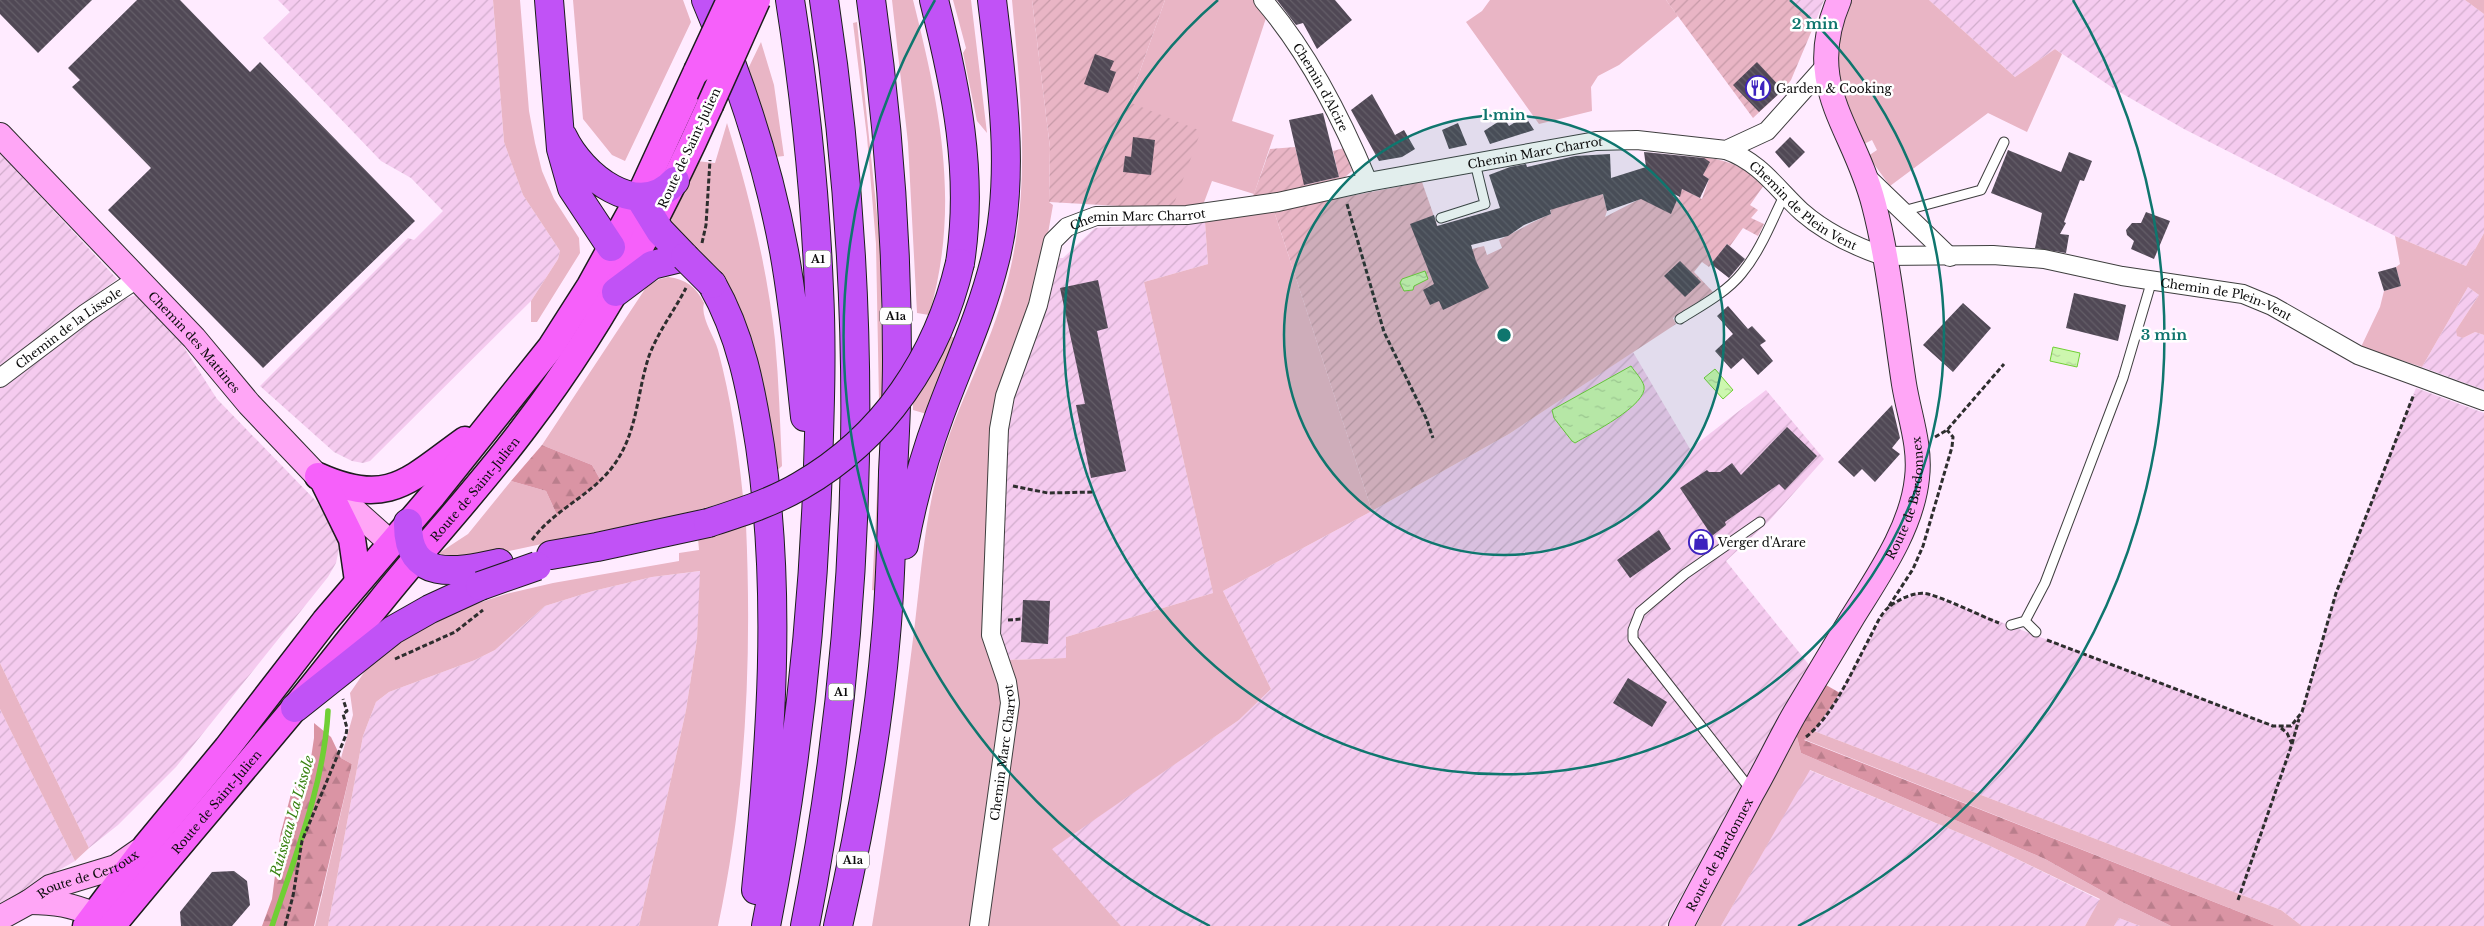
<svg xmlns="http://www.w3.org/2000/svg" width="2484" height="926" viewBox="0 0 2484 926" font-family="'Libre Baskerville',serif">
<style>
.farmland{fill:url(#farmland-furrows)}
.grass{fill:#e9b5c5}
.forest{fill:url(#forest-firs)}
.garden{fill:url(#garden-furrows)}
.water{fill:url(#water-ripples);stroke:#70cf35}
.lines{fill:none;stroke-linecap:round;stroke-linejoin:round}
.stream{stroke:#70cf35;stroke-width:5.5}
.building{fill:url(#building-back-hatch)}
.lane-casing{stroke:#3f3f3f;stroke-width:11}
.street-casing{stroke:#3f3f3f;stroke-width:20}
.secondary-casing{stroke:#2e2e2e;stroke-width:26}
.primary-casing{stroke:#1d1d1d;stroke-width:29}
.highway-casing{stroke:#1d1d1d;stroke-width:30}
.path{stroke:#2e2e2e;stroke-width:3;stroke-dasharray:5 2.5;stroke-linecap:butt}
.lane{stroke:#fff;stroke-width:9}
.street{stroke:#fff;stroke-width:18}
.secondary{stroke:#ffa6f6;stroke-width:24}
.primary{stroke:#f660fa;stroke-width:26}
.highway{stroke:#c152f6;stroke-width:28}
.primary-bridge-casing{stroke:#1d1d1d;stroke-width:29;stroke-linecap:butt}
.highway-bridge-casing{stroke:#1d1d1d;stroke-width:30;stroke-linecap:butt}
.primary-bridge{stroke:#f660fa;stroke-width:26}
.highway-bridge{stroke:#c152f6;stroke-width:28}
.ring{fill:none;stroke:#0f766e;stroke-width:2.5}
.labels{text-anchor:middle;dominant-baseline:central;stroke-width:5;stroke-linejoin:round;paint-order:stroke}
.shield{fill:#fff;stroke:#555;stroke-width:1}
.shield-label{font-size:11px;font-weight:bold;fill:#0c0c0c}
.street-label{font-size:12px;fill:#0c0c0c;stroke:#fff}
.poi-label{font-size:12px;fill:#0c0c0c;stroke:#fff;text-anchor:start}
.water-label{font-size:14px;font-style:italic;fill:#3a8313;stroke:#fff}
.centre{fill:#0f766e;stroke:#fff;stroke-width:2.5}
.ring-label{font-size:15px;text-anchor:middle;font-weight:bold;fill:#0f766e;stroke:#fff;stroke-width:5;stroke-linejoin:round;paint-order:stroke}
</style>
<defs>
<pattern id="farmland-furrows" width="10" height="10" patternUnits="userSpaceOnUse" patternTransform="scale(1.25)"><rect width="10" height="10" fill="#f5cbef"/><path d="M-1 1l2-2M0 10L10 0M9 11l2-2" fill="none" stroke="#d1adcc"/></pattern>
<pattern id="forest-firs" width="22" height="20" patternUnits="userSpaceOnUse" patternTransform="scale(1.25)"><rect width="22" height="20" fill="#da94a4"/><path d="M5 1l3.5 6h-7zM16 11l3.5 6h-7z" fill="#ba7e8c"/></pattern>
<pattern id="garden-furrows" width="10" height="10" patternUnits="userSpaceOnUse" patternTransform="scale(1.25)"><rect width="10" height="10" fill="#e9b5c5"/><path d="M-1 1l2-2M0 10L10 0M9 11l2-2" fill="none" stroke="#c79aa8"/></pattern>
<pattern id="water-ripples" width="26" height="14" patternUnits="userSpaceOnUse" patternTransform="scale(1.25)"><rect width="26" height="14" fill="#cdf7af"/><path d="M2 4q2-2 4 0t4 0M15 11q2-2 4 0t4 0" fill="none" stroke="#afd395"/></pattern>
<pattern id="building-back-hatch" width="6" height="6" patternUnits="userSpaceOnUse" patternTransform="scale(1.25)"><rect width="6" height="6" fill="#504855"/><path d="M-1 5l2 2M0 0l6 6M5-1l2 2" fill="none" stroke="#645e68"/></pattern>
</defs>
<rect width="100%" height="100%" fill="#ffebff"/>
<!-- farmland -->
<path class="farmland" d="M278,0H493L504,142L523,195L560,251L558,259L531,301L370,461L363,463L352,461L334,452L260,386L408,238L414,240L443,211L411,178L381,161L263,38L290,12Z
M1790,0H1824L1815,23Z
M1929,0H2465L2484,14V233L2466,266L2395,236L2184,129L2116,90L2055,49L2015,77Z
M0,153L117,279L0,368Z
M1205,222L1208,264L1144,282L1213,593L1066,637V658L1006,660L998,631L1005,416L1055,258H1063L1095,228Z
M2468,287L2479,295L2456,330L2463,338L2475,332L2484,335V390L2422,367Z
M136,295L178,338L217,399L317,502L338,538L339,549L336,563L328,577L176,767L118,825L89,848L0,663V387L80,327L120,301Z
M1633,352L1690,449L1766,390L1824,459L1769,521L1726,561L1810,666L1791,696L1665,926H1121L1051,849L1239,720L1271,689L1223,591L1372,511L1509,434Z
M2416,388L2484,413V926H2302L2281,910L1814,731L1840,693L1888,607L1916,594H1927L2273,726H2291L2302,712L2336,593Z
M701,571L697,639L686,710L639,926H328L363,736L376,702L389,692L475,660L495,650L545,606L593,591L652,577Z
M0,709L75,861L0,904Z
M1809,770L1988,845L2100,900L2085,926H1721Z
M2119,918L2140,926H2114Z"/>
<!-- grass -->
<path class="grass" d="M493,0H520L529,111L535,143L542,171L554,199L579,238L580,253L537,322H531V301L558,259L560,251L523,195L504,142Z
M573,0H683L691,22L625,161L612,155L583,119Z
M892,0H913C940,107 961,206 929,315L917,313L908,143Z
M953,0H971L987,133L977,121L963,53L966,48Z
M1012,0H1032L1050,148L1049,202L1053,205L1044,256L1032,301L994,406L982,627L984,642L994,662L1001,693L1000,733L970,926H872C888,831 901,735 913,639C920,586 923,531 936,479C951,416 985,359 1003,297C1033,197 1021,102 1012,0Z
M1165,0H1253L1267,15L1232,121L1274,135L1254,194L1212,181L1203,205L1172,209L1129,102Z
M1490,0H1666L1678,16L1619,65L1598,76L1591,87L1592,111L1539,124L1466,22L1482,11Z
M1850,0H1929L2015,77L2055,49L2062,54L2027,132L1988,113L1890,186L1868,156L1877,150L1872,140L1862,145C1848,113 1831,72 1837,36C1838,24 1845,12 1850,0Z
M2465,0H2484V14Z
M857,22L880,243L883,397L879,401L876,244L867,137L853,23Z
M761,42L774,85L784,156L775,157L747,71Z
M727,123C749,194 767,267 775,340C779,382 780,424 782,466L772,475L762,401L671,223L672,216L696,161L715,163Z
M1274,211L1372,511L1223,591L1271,689L1239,720L1052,849L1121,926H987L1006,660L1066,658V637L1213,593L1144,282L1208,264L1205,222Z
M2484,233V335L2475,332L2463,338L2457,336L2456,330L2479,295L2468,287L2422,367L2361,347L2380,307L2384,291L2401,286L2396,267L2400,264L2395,236L2466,266Z
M668,277C686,279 696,287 704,303C700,317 714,336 718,350C731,399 738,447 743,497L691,512L467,560L444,556L439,553L468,534L511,481L546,491L557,515L601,481L592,465L542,445L647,286L660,279Z
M950,336L959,340L930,415L913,410V399L938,362Z
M880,438H886L877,591L872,590Z
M746,525C752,659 746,795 718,926H639L686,710L697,639L700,571L652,577L593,591L545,606L495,650L475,660L389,692L376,702L363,736L328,926H315L352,764L341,758L353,715L350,693L380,649L457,610L506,594L553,583L679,561V553L699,550L698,538Z
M0,663L89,848L75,861L0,709Z
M1814,731L2281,910L2302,926H2275L1803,739Z
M1796,733L1801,753L2045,859L2120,901L2171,926H2140L2119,918L2114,926H2085L2100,899L1988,845L1810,770L1721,926H1696Z"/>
<!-- forest -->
<path class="forest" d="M542,445L592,465L601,481L557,515L546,491L511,481Z
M1826,685L1840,693L1814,731L1804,740L2275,926H2171L2120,901L2045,859L1801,753L1796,733Z
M314,723L331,737L341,758L352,764L314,926H262L272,899L280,836L291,794L311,758L314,738Z"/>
<!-- garden -->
<path class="garden" d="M1032,0H1165L1129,102L1201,131L1172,209L1049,202L1050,148Z
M1666,0H1790L1815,23L1791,80L1783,90L1753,118Z
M1295,147L1305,185L1339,177L1333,151L1344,148L1352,171L1338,183L1252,199L1270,149Z
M1701,157C1728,160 1743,166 1764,185L1750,205L1758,210L1751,218L1764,224L1758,236L1743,228L1730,246L1727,244L1709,267L1702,262L1694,272L1713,292L1673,318L1676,324L1509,434L1372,511L1274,211L1422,182L1442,239L1467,231L1472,249L1484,246L1487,255L1502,248L1499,240C1517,231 1532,222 1551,214L1550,208L1603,194L1607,211L1605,217L1661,188L1679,198L1682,189L1702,199L1709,179L1703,175L1709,162Z"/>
<!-- water -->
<path class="water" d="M1425,271L1428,279L1414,286L1413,290L1404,291L1400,283L1402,279Z
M2053,347L2080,353L2077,367L2050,361Z
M1631,366C1635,372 1642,379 1644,386C1648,405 1590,434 1575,443L1572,441L1554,418L1552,410Z
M1715,369L1733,390L1723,399L1704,378Z"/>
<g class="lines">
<!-- stream -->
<path class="stream" d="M272,926C295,856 324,785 328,711"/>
</g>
<!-- building -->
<path class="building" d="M0,0H92L38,53L0,14Z
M137,0H180L250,72L260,62L415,221L263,368L108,210L151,168L72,87L80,80L68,68Z
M1277,0H1335L1352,20L1317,49L1303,23L1296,25Z
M1095,54L1114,61L1110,70L1116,72L1108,93L1084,84Z
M1757,62L1783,90L1759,112L1733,85Z
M1372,94L1395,135L1404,130L1415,149L1402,157L1379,161L1351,110Z
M1323,113L1339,177L1304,185L1289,120Z
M1525,116L1534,130L1490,144L1484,131L1504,118L1509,126Z
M1458,123L1467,145L1449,149L1442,130Z
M1133,137L1155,140L1151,175L1123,172L1125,156L1131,157Z
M1790,137L1805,152L1789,168L1775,152Z
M2008,150L2061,172L2069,152L2092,161L2084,181L2080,180L2064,222L2066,223L2060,234L2069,235L2066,253L2035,248L2042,213L1991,193Z
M1644,152L1704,158L1710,162L1703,175L1709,179L1700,198L1682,189L1680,197L1674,194L1673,196L1677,200L1671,214L1641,199L1607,211L1603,194L1550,210L1551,214L1524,225L1508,236L1471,245L1476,261L1489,288L1443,310L1439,301L1430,305L1423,290L1434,284L1410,224L1434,215L1437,226L1500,208L1489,175L1510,167L1526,164L1527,167L1575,156L1610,154L1611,178L1646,167Z
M2146,212L2170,221L2154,259L2131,249L2134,241L2127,235L2126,230L2132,223H2141Z
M1727,244L1745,259L1729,278L1711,264Z
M1680,261L1701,282L1685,297L1664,276Z
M2396,267L2401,286L2384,291L2378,272Z
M1098,280L1108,328L1097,331L1126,471L1091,478L1076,405L1085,404L1060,288Z
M2074,293L2126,305L2118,341L2066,328Z
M1963,303L1991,328L1953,372L1923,345Z
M1728,306L1748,329L1752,326L1766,341L1760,345L1773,361L1758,375L1743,358L1731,369L1715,351L1733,334L1717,316Z
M1892,405L1900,438L1892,448L1900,454L1875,482L1862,469L1854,477L1838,462Z
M1787,427L1817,456L1785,490L1779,484L1725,522L1726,525L1712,536L1680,488L1707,470L1709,472H1720L1732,463L1741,475Z
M1659,530L1671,549L1630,578L1617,560Z
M1023,600L1050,601L1048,644L1021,642Z
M1628,678L1667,702L1652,727L1613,703Z
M234,871L247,881L250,905L232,926H181L180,912L212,872Z"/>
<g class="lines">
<defs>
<path id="lane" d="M1903,211L1981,190L2004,142
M1441,218L1485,204L1475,163
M1680,319C1701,306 1727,292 1742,273C1761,250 1772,220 1785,194
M2025,621L2036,632
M2011,625L2025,621L2045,583L2123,378L2152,280
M1751,790L1633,639V630L1640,612L1685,574L1760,522"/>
<g id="street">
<path id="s1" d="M1263,0C1308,52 1342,119 1368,182"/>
<path id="s2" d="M1726,150C1760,162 1777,189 1802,212C1826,233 1854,246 1883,256L1993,255L2044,259L2122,276L2243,294L2272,306L2358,355L2484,401"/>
<path d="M1866,176L1950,257"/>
<path id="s3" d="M0,378L86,313L137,279"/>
<path id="s4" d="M979,926L1010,703L1007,682L991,635L999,429L1005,396L1038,305L1053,241L1067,227L1096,216L1187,215L1278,202L1368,182L1596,141L1637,140L1726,150L1767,131L1825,66"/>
</g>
<g id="secondary">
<path id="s5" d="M0,135L194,338L249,404L325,484L392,544"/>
<path d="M29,902C56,902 71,905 96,915"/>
<path id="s6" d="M0,918L29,902L50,887L116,867L139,851"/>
<path id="s7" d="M1681,926C1704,881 1729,837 1752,793C1767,767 1780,739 1795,713C1814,681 1833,650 1852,618C1878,576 1912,528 1917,478C1921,446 1909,415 1904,384C1895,325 1889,263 1874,205C1854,126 1802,87 1839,0"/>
</g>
<g id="primary">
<path d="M318,476C389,508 409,480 465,440"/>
<path d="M325,484L352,539L358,581"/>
<path d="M86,926L146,846L227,748L325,621L433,495L551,347L590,286L639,197L697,71"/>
<path id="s8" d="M112,926C172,853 233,782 293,710C323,674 350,638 380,602C428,542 481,486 527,424C602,326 660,217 710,105"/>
</g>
<path id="highway" d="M549,0L561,149L572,188L611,247
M706,0C740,80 768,165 784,251C794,306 799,361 805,417
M934,0C956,88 974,173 960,263
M563,137C581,175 638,222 675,181
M639,197L660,231L685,257
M712,284C741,335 751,389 760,446C782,594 771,742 756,890
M616,292L652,265L685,257
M408,523C407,583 457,572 499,563
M904,545C912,501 924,457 940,414C959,363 982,313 995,260C1016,176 1002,85 992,0
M551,555L597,547L708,523
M295,708L393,630L430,609L480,586
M766,926C796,774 813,621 818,466C820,407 822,348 819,289C815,192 805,96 790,0
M805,926C865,620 871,308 824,0
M838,926C860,830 878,733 886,635C891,581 892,526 893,472C895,434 897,397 897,359C897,239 888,119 871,0"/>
</defs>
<!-- lane casing -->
<use href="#lane" class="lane-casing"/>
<!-- street casing -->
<use href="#street" class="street-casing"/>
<!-- secondary casing -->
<use href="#secondary" class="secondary-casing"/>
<!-- primary casing -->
<use href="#primary" class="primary-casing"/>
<!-- highway casing -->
<use href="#highway" class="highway-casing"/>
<!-- path -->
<path class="path" d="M1347,204L1384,332L1426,418L1433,438
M702,243L706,225L710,160
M1935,437L1947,430L2004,364
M1013,486L1048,493L1094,492
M532,540C555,508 594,495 616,462C638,429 637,392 649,356C658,332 674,311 686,288
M1889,606L1913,569L1923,546L1952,447L1953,437L1947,430
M1008,620L1022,619
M2047,640L2273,726H2291L2302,712L2336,593L2414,394
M395,659L455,632L483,610
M1806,737C1833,716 1853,669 1869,639C1875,628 1880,614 1889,607C1899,599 1915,591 1928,594C1952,601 1976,614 1999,623
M2292,744L2299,719
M2238,900L2292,744L2287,733L2281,728
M285,926L293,896L302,841L346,735L347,728L343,714L347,711L343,699"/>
<!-- lane -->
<use href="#lane" class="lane"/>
<!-- street -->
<use href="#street" class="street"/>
<!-- secondary -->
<use href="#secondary" class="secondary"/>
<!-- primary -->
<use href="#primary" class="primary"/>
<!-- highway -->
<use href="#highway" class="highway"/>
<defs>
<path id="primary-bridge" d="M697,71L730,0
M710,105L757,0"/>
<path id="highway-bridge" d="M685,257L712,284
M708,523C739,513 771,503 800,486C884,438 938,357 960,263
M480,586L537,566"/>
</defs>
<!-- primary-bridge casing -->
<use href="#primary-bridge" class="primary-bridge-casing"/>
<!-- highway-bridge casing -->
<use href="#highway-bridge" class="highway-bridge-casing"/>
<!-- primary-bridge -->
<use href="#primary-bridge" class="primary-bridge"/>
<!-- highway-bridge -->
<use href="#highway-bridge" class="highway-bridge"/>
</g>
<!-- distance rings -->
<circle cx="1504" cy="335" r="220" fill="#0f766e" fill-opacity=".12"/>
<g class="ring">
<circle cx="1504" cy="335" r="220"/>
<path d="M1790 0A440 440 0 1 1 1218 0"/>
<path d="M1210 926A660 660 0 0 1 935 0M2073 0A660 660 0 0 1 1798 926"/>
</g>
<!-- icons -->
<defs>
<symbol id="restaurant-ring" viewBox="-11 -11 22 22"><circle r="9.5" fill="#fff" stroke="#3d23be" stroke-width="1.5"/><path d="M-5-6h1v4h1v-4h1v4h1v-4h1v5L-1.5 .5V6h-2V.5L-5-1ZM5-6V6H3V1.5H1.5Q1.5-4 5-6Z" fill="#3d23be"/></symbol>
<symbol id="shop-ring" viewBox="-11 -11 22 22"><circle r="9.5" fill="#fff" stroke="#3d23be" stroke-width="1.5"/><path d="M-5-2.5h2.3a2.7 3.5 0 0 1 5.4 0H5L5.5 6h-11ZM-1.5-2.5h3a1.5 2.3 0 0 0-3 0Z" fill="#3d23be"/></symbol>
</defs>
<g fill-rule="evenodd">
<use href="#restaurant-ring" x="1744" y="74" width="28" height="28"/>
<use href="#shop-ring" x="1687" y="528" width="28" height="28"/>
</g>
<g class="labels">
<!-- shield labels -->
<g class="shield">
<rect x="805.5" y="250.5" width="25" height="17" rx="4"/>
<rect x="880" y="307.5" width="32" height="17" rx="4"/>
<rect x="828.5" y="683.5" width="25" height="17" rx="4"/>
<rect x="837" y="851.5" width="32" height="17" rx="4"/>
</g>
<g class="shield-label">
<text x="818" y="259">A1</text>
<text x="896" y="316">A1a</text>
<text x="841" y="692">A1</text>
<text x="853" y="860">A1a</text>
</g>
<!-- street labels -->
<g class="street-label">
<text stroke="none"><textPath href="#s1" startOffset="105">Chemin d'Alcire</textPath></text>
<text transform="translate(689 148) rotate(-65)">Route de Saint-Julien</text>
<text stroke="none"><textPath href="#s4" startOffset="1194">Chemin Marc Charrot</textPath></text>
<text stroke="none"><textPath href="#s2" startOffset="96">Chemin de Plein Vent</textPath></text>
<text stroke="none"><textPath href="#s4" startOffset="790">Chemin Marc Charrot</textPath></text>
<text stroke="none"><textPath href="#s2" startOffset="540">Chemin de Plein-Vent</textPath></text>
<text stroke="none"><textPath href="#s3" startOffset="85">Chemin de la Lissole</textPath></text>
<text stroke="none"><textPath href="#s5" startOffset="284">Chemin des Mattines</textPath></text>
<text stroke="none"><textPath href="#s8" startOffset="568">Route de Saint-Julien</textPath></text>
<text stroke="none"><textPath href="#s7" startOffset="486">Route de Bardonnex</textPath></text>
<text stroke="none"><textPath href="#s4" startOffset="175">Chemin Marc Charrot</textPath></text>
<text stroke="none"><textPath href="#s8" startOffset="162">Route de Saint-Julien</textPath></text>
<text stroke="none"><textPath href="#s7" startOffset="81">Route de Bardonnex</textPath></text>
<text stroke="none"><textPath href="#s6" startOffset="99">Route de Certoux</textPath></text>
</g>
<!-- poi labels -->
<g class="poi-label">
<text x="1776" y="88">Garden &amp; Cooking</text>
<text x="1718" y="542">Verger d'Arare</text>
</g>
<!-- water labels -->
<g class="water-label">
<text transform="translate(292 816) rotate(-74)">Ruisseau La Lissole</text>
</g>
</g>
<circle cx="1504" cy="335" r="8" class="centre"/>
<g class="ring-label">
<text x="1815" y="29">2 min</text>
<text x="1504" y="120">1 min</text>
<text x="2164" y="340">3 min</text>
</g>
</svg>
